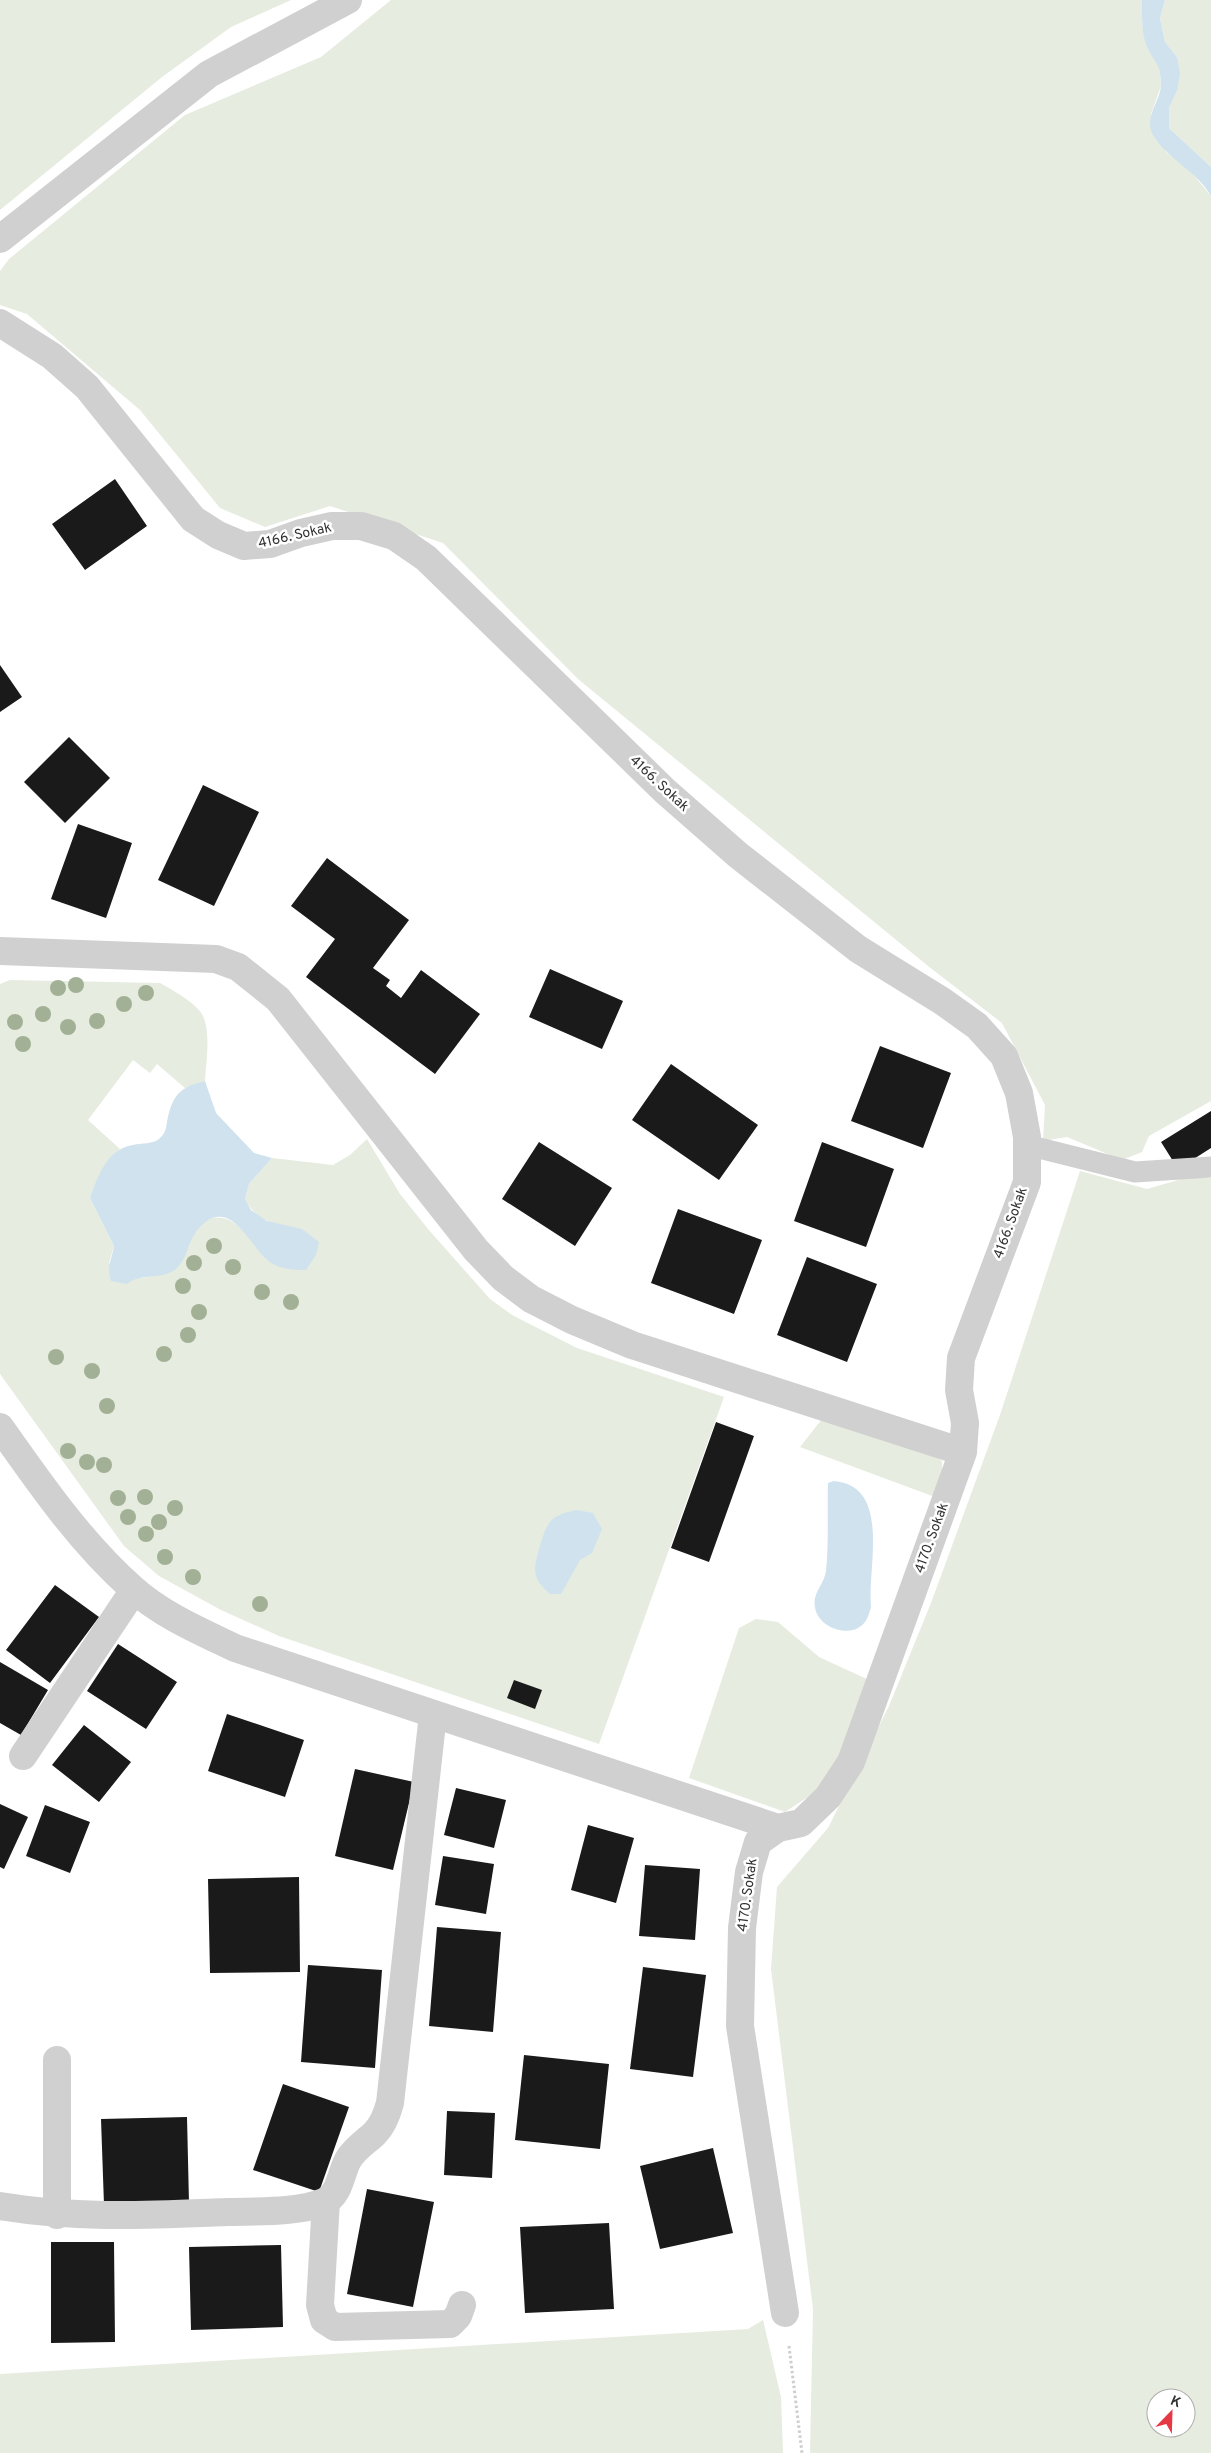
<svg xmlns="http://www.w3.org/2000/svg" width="1211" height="2453" viewBox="0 0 1211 2453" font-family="Overpass,sans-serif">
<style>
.green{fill:#e6ecdf;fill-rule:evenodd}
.water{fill:#cfe2ee}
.building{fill:#1a1a1a}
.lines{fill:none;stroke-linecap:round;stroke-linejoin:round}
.path{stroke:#cdcdcd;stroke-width:3;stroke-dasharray:2.5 2.5;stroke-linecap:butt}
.service{stroke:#d0d0d0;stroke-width:21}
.minor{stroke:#d0d0d0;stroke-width:28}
.tree{fill:#a2b095}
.labels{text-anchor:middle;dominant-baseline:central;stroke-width:5;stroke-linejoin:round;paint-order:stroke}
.street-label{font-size:14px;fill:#333;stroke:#fff}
</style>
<rect width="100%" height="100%" fill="#fff"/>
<!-- green -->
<path class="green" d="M0,0H291L231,27L162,77L0,210Z
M391,0H1142V24L1148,49L1159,63L1161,86L1151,114L1166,152L1191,172L1211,196V1101L1149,1136L1142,1152L1122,1160L1067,1137L1043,1141L1045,1105L1002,1023L928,966L578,679L443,543L330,506L265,527L220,508L140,410L27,314L0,305V271L9,259L185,115L321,57Z
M1165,0H1211V167L1169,128V108L1177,91V57L1165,42L1160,18Z
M10,980L160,983C171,989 198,1004 203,1016C211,1034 206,1062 205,1081L185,1088L157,1064L150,1073L133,1060L88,1120L120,1149L103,1168L90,1198L114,1246L109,1263C116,1267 127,1277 136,1278C150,1280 177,1266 185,1254C192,1244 192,1232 202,1224C229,1202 252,1241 267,1260L282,1226C265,1221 253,1215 245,1199L249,1184L272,1158L333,1165L350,1155L367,1139L400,1194L428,1229L490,1299L512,1315L577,1348L724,1397L599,1744L279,1636L221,1610L159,1576L124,1546L0,1374V984Z
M1080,1171L1147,1189L1192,1176L1211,1178V2453H810L813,2309L771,1969L777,1887L828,1828L889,1706L931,1603L1000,1415ZM1156,2398H1186V2428H1156Z
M822,1419L925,1448L942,1461V1481L935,1497L800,1447Z
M756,1619L778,1622L819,1657L869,1680L838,1761L823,1787L785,1812L689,1778L739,1628Z
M763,2320L781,2397L783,2453H0V2374L748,2329Z"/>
<!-- water -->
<path class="water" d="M1142,0H1165L1160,18L1165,42L1177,57L1180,73L1177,91L1169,108V128L1211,167V196C1197,171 1168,160 1153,135C1143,117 1161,101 1161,84C1160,62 1156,65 1148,49C1141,34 1142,16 1142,0Z
M205,1081L216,1113L254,1153L272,1158L249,1184L245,1199L251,1210L267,1221L302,1229L319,1242L316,1255L306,1270C292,1270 277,1269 266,1259C249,1244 231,1198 202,1225C189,1236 189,1256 177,1268C163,1281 142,1272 127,1284L111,1281C106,1267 112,1259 114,1246L90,1198C98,1176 107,1149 133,1145C141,1143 154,1144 159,1139C165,1134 166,1129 167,1122C172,1096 179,1087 205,1081Z
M834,1481C892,1486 867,1568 871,1607C869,1614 867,1622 861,1626C846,1638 817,1626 815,1607C812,1593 824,1585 826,1571C829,1543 827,1512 828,1483Z
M576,1510L593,1513L602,1529L592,1553L580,1560L561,1594H550C532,1578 533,1571 539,1549C547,1523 548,1516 576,1510Z"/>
<!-- building -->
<path class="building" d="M115,479L147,526L85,570L52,524Z
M0,665L22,697L0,712Z
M69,737L110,778L65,823L24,782Z
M203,785L259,812L214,906L158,880Z
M78,824L132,843L106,918L51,899Z
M327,858L409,920L373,968L390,980L386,986L401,998L421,970L480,1014L435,1074L306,977L335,939L291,906Z
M550,969L623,1001L602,1049L529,1017Z
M880,1046L951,1073L923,1148L851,1121Z
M671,1064L758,1125L719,1180L632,1120Z
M1211,1111V1148L1178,1169L1161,1142Z
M539,1142L612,1188L575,1246L502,1199Z
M822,1142L894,1169L866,1247L794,1221Z
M678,1209L762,1240L734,1314L651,1283Z
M807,1257L877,1284L847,1362L777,1335Z
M716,1422L754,1436L709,1562L671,1548Z
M55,1585L99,1617L50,1683L6,1650Z
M118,1644L177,1682L146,1729L87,1691Z
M0,1662L48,1690L21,1735L0,1723Z
M514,1680L542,1690L535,1709L507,1698Z
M227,1714L304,1740L285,1797L208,1771Z
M84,1725L131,1762L99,1802L52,1765Z
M355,1769L414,1782L393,1870L335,1856Z
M456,1788L506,1800L494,1848L444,1835Z
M0,1804L28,1817L4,1869L0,1867Z
M45,1805L90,1822L70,1873L26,1856Z
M588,1825L634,1838L616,1903L571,1890Z
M443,1856L494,1864L486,1914L435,1905Z
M645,1865L700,1869L695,1940L639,1936Z
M299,1877L300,1972L210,1973L208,1879Z
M437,1927L501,1932L493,2032L429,2026Z
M308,1965L382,1970L375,2068L301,2062Z
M643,1967L706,1975L693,2077L630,2069Z
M524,2055L609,2064L600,2149L515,2140Z
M283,2084L349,2107L319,2192L253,2170Z
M447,2111L495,2113L492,2178L444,2175Z
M187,2117L189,2203L104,2205L101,2119Z
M713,2148L733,2233L660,2249L640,2166Z
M367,2189L434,2202L413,2307L347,2294Z
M609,2223L614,2309L525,2313L520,2227Z
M51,2242H114L115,2342L51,2343Z
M281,2245L283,2327L191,2330L189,2247Z"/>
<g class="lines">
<!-- path -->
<path class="path" d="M789,2346L802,2453"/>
<!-- service -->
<path class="service" d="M1027,1145L1135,1172L1211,1167"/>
<!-- minor -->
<path class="minor" d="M0,239L209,74L348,0
M0,323L52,356L87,387L193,519L218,535L244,546L270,544L301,533L332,526H361L394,536L426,558L665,791L738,855L858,949L942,1001L977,1026L1004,1056L1019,1093L1027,1137V1182L961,1358L959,1390L965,1423L963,1452L851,1762L828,1797L801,1823L778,1828L758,1842L749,1872L742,1928L740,2026L785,2313
M0,951L216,959L238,967L278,999L476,1250L503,1278L531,1299L572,1320L632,1345L963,1452
M0,1427C40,1484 81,1543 133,1589C162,1615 200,1631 235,1648L778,1828
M23,1756L134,1590
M57,2060V2215
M326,2201L320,2305L324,2320L335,2327L450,2324L458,2316L462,2305
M0,2206C79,2219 147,2215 227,2212C255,2211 298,2213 324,2202C340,2195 341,2172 348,2160C355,2148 366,2142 375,2133C383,2125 387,2114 390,2103L433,1714"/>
</g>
<!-- trees -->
<g class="tree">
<circle cx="76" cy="985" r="8"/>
<circle cx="58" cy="988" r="8"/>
<circle cx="146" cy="993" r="8"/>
<circle cx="124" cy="1004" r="8"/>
<circle cx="43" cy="1014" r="8"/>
<circle cx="97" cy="1021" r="8"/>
<circle cx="15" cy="1022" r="8"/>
<circle cx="68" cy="1027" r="8"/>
<circle cx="23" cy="1044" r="8"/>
<circle cx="214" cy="1246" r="8"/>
<circle cx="194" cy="1263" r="8"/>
<circle cx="233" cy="1267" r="8"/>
<circle cx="183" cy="1286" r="8"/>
<circle cx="262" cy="1292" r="8"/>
<circle cx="291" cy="1302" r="8"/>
<circle cx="199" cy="1312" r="8"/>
<circle cx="188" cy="1335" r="8"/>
<circle cx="164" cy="1354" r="8"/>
<circle cx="56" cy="1357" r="8"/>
<circle cx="92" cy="1371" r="8"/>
<circle cx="107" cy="1406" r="8"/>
<circle cx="68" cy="1451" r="8"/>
<circle cx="87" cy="1462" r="8"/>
<circle cx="104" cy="1465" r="8"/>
<circle cx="145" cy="1497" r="8"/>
<circle cx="118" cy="1498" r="8"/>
<circle cx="175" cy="1508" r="8"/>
<circle cx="128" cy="1517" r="8"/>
<circle cx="159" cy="1522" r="8"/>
<circle cx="146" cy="1534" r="8"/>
<circle cx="165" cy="1557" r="8"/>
<circle cx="193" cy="1577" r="8"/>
<circle cx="260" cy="1604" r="8"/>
</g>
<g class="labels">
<!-- street labels -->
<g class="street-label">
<text transform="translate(295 536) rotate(-13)">4166. Sokak</text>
<text transform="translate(659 784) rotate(43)">4166. Sokak</text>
<text transform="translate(1011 1223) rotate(-70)">4166. Sokak</text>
<text transform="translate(932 1538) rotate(-70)">4170. Sokak</text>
<text transform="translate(748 1895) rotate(-82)">4170. Sokak</text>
</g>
</g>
<!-- north arrow -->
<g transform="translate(1171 2413) rotate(23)"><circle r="24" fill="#ffffff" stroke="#adadad"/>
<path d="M0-4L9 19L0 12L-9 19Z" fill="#e63946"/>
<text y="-8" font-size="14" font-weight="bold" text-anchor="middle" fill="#333333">K</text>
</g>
</svg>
